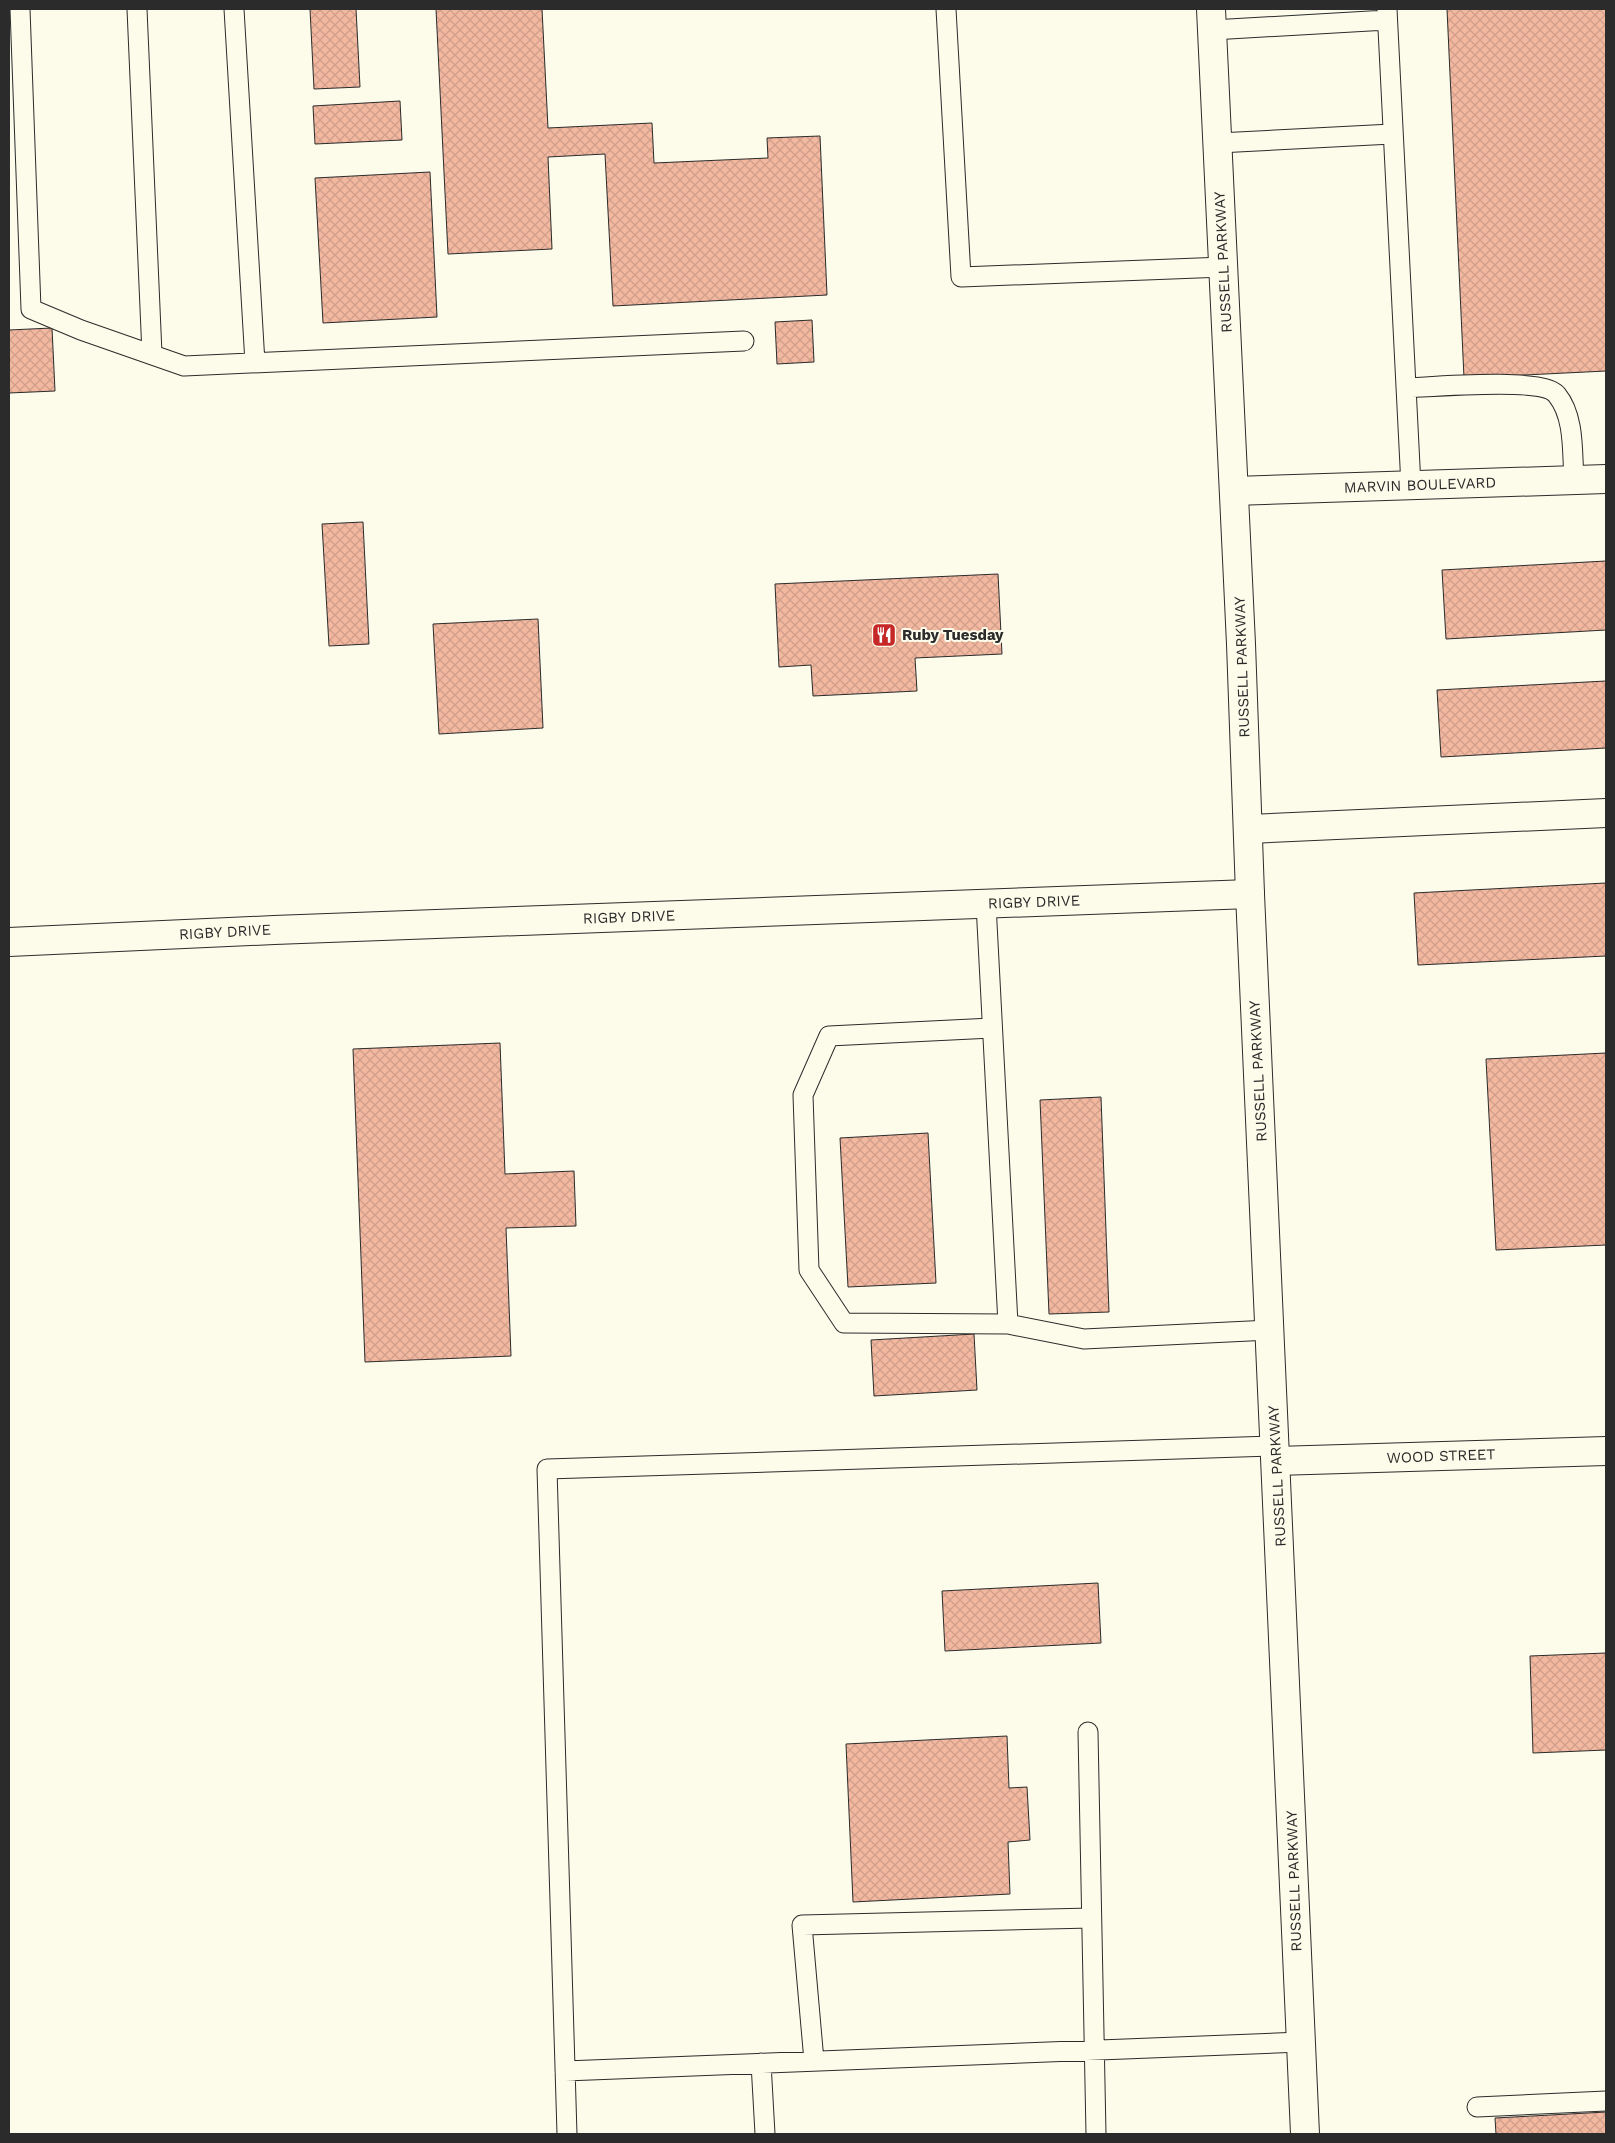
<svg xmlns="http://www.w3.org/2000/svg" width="1615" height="2143" viewBox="0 0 1615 2143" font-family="'Work Sans',sans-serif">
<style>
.building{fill:url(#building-cross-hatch);stroke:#2b2b2b}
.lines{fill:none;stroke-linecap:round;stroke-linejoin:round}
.service-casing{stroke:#2b2b2b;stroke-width:21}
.minor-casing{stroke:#2b2b2b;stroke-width:30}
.primary-casing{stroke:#2b2b2b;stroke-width:30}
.service{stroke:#fdfbea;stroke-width:19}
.minor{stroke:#fdfbea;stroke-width:28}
.primary{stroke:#fdfbea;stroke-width:28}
.labels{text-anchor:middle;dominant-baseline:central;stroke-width:4;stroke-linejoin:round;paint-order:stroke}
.street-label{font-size:15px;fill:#2b2b2b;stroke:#fdfbea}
.poi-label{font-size:15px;font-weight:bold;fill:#2b2b2b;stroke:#fdfbea;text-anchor:start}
</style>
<defs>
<pattern id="building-cross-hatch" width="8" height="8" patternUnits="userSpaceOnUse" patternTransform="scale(1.25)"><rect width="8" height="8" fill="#f2b8a0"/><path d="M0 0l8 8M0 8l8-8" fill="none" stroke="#d09e8a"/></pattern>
</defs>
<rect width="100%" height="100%" fill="#fdfbea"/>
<!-- building -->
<path class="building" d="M310,9H356L360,87L314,89Z
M436,9H542L548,128L652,123L654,163L768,158L767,138L820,136L827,295L613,306L605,154L548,157L552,249L448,254Z
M1447,9H1606V371L1464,378Z
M400,101L402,140L315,144L313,106Z
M430,172L437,317L323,323L315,178Z
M812,320L814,362L777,364L775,322Z
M52,328L55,391L9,393V330Z
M363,522L369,644L329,646L322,524Z
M1606,561V630L1446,639L1442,570Z
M998,574L1002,654L915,658L917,691L813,696L811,665L779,667L775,584Z
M538,619L543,728L439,734L433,624Z
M1606,681V748L1441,757L1437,690Z
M1606,883V956L1418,965L1414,893Z
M500,1043L505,1174L574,1171L576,1226L506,1228L511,1356L365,1362L353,1049Z
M1606,1053V1245L1496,1250L1486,1059Z
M1101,1097L1109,1312L1049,1314L1040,1100Z
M928,1133L936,1283L848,1287L840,1138Z
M974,1334L977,1390L874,1396L871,1340Z
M1098,1583L1101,1643L945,1651L942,1591Z
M1606,1653V1750L1533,1753L1530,1656Z
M1007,1736L1009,1788L1027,1787L1030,1840L1008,1842L1010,1894L853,1902L846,1744Z
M1606,2112V2134H1496L1495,2118Z"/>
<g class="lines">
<defs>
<path id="service" d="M20,9L31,309L81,330L184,366L744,341
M137,9L152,354
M234,9L255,363
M946,9L961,277L1224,267
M1387,9L1411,486
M1212,30L1387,20
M1218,143L1392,134
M1406,388C1431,387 1544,377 1557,395C1575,417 1572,453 1574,480
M986,904L1008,1324L844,1323L809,1270L803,1095L829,1036L992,1028
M1008,1324L1084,1339L1270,1330
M1088,1732L1096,2134
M814,2061L802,1925L1091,1918
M761,2063L765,2134
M565,2071L1301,2042
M1477,2107L1606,2101
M567,2134L547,1469L1275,1446"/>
<path id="minor" d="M1234,491L1606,479
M1249,829L1606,813
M9,942L274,930L1250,894
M1276,1461L1606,1451"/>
<path id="primary" d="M1211,9L1241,644L1250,894L1305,2134"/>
</defs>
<!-- service casing -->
<use href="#service" class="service-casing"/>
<!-- minor casing -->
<use href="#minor" class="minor-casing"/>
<!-- primary casing -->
<use href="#primary" class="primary-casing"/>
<!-- service -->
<use href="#service" class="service"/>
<!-- minor -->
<use href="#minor" class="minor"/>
<!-- primary -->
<use href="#primary" class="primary"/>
</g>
<!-- icons -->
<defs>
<symbol id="restaurant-square" viewBox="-11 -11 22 22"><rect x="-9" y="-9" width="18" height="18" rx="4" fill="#c62828" stroke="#fdfbea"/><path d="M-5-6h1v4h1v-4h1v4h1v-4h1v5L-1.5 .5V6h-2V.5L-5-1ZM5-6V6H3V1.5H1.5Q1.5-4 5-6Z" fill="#fff"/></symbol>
</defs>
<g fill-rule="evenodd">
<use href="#restaurant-square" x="870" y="621" width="28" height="28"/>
</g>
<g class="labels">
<!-- street labels -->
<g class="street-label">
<text transform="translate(1223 262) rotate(-93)">RUSSELL PARKWAY</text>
<text transform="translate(1420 485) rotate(-2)">MARVIN BOULEVARD</text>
<text transform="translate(1242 667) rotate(-92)">RUSSELL PARKWAY</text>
<text transform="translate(1034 902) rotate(-2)">RIGBY DRIVE</text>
<text transform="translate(629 917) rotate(-2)">RIGBY DRIVE</text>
<text transform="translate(225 932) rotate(-3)">RIGBY DRIVE</text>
<text transform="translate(1258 1071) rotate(-93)">RUSSELL PARKWAY</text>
<text transform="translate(1441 1456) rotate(-2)">WOOD STREET</text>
<text transform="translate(1277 1476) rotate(-93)">RUSSELL PARKWAY</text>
<text transform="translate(1294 1881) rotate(-92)">RUSSELL PARKWAY</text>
</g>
<!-- poi labels -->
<g class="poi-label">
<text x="902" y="635">Ruby Tuesday</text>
</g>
</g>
<!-- border -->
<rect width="1615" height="2143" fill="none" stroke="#2b2b2b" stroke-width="20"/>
</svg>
